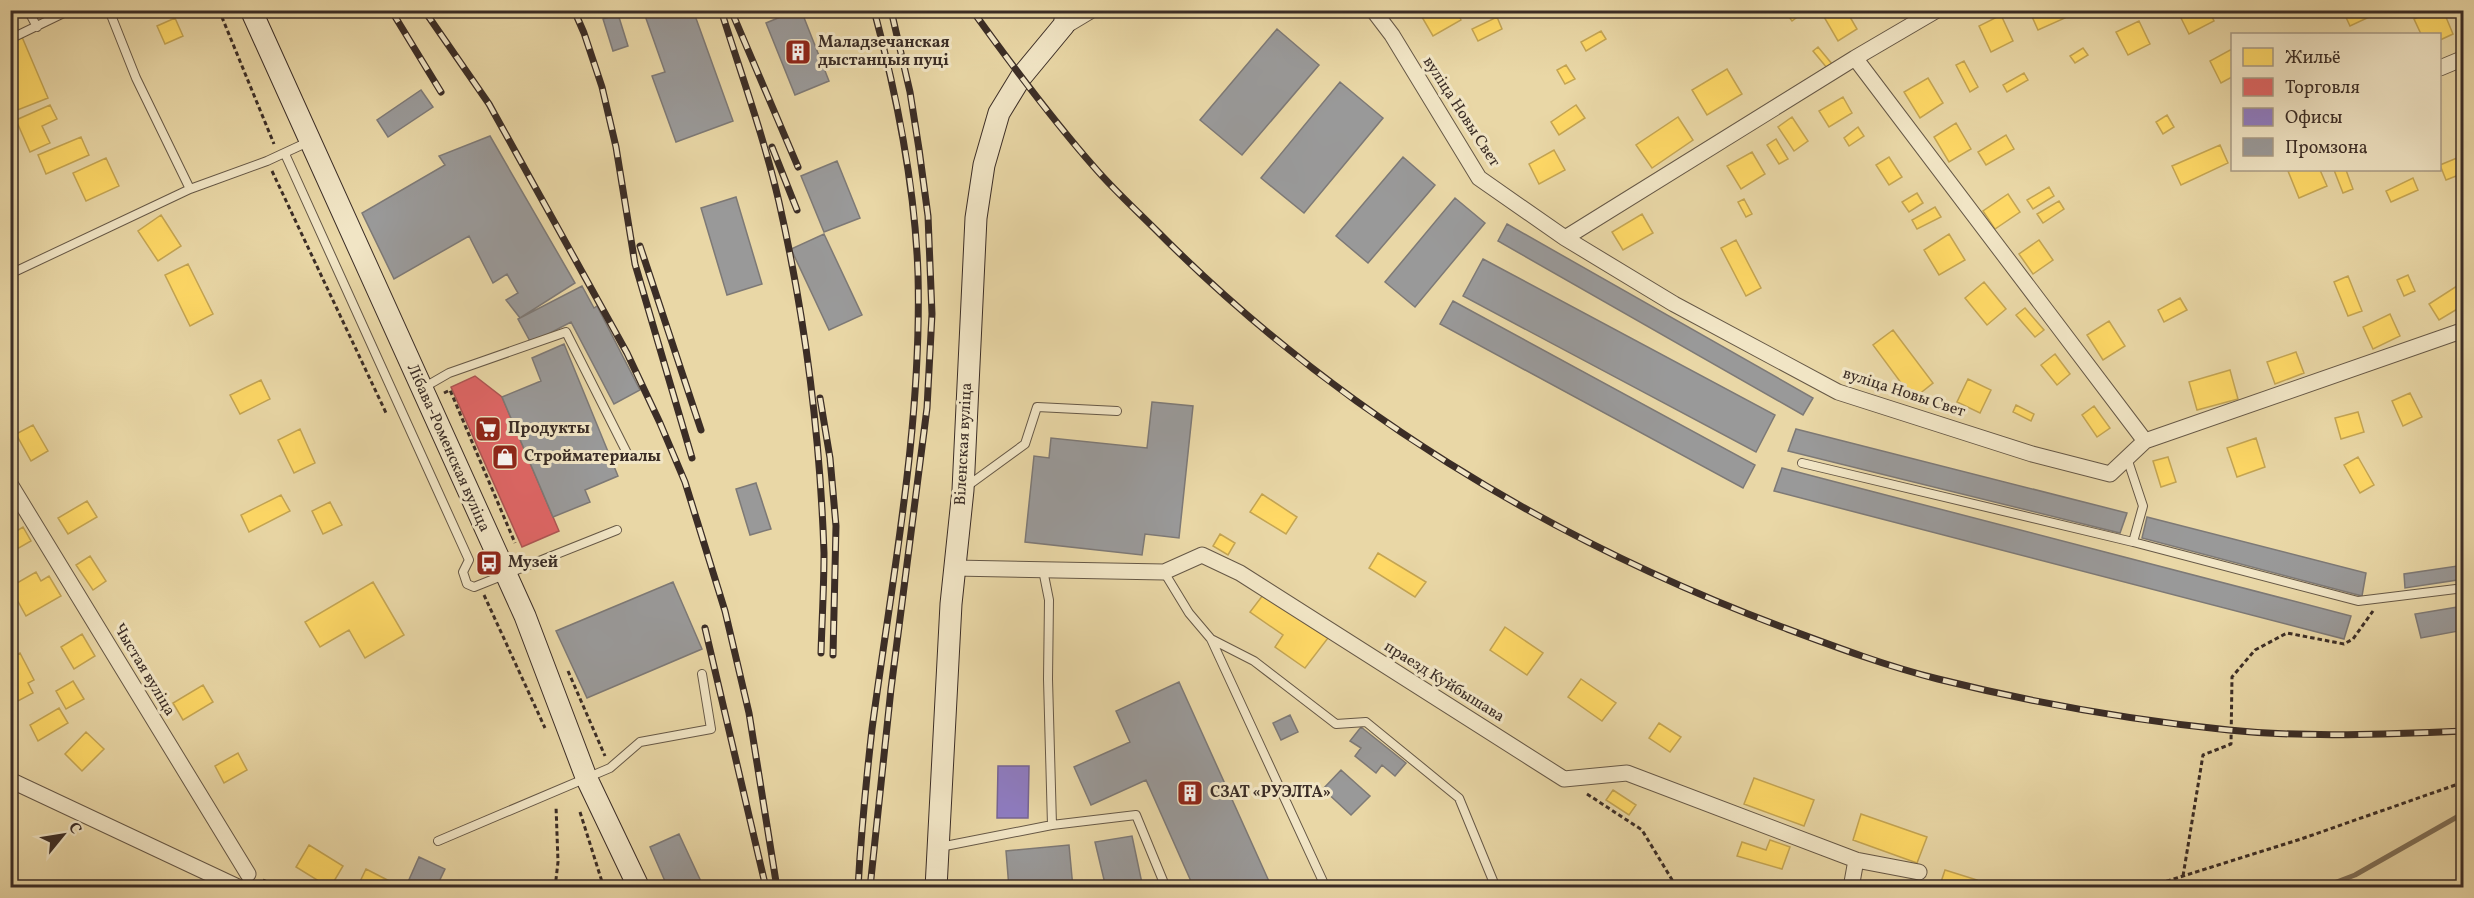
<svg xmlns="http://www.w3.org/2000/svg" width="2474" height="898" viewBox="0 0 2474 898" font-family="Vollkorn,serif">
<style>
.homes{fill:#ffd966;stroke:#c4a553;stroke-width:1.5}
.shops{fill:#e06666;stroke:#ae5553;stroke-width:1.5}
.offices{fill:#8e7cc3;stroke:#756494;stroke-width:1.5}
.industry{fill:#999;stroke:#7d7976;stroke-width:1.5}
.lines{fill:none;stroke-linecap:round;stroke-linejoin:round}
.stream{stroke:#807058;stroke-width:5}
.service-casing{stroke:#665846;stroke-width:10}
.minor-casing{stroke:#665846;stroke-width:17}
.tertiary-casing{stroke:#665846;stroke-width:20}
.secondary-casing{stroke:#3b2d26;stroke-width:23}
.path{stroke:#3b2d26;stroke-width:3;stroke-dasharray:4.5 3;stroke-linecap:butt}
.service{stroke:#f1e5c5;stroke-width:8}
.minor{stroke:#f1e5c5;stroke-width:15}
.tertiary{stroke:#f1e5c5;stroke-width:18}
.secondary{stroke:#f1e5c5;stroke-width:21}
.rail-casing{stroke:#3b2d26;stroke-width:7}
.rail{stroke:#f1e5c5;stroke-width:4.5;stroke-dasharray:14;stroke-linecap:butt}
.labels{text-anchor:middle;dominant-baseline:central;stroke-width:6;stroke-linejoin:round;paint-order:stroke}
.poi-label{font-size:16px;font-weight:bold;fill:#3b2d26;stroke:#f1e5c5;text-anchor:start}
.street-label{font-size:16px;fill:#3b2d26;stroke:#f1e5c5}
</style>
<rect width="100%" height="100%" fill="#e9d7a6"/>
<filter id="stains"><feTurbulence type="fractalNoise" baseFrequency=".00333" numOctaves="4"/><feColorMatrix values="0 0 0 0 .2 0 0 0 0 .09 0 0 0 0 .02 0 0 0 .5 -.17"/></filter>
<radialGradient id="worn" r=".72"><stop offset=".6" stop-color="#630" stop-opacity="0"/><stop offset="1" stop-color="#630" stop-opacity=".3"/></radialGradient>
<!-- homes -->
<path class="homes" d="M1422,10H1456L1461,20L1433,36L1419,12Z
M1789,10H1804V12L1792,21L1786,13Z
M1820,10H1846L1857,29L1838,41Z
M2029,10H2061L2065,18L2038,30Z
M2177,10H2209L2214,21L2189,34Z
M2348,10H2382V11L2350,26L2344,13Z
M2433,10H2443L2453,34L2440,40V34H2421L2414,19Z
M2001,15L2013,41L1991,52L1979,26Z
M1497,17L1502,29L1478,41L1472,29Z
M175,18L183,36L165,44L157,26Z
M2139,21L2150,44L2128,55L2116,32Z
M1601,31L1606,39L1586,51L1581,42Z
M22,37L48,98L10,113V42Z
M1818,47L1832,64L1827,68L1813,51Z
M2083,48L2088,55L2075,63L2070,56Z
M2232,49V77L2221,83L2210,61Z
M1964,61L1978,87L1970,92L1956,65Z
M1566,65L1575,79L1565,84L1557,70Z
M1727,69L1742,94L1707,115L1692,90Z
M2024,73L2028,80L2007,92L2003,85Z
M1928,78L1943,103L1920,118L1904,92Z
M1843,97L1852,113L1829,127L1819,111Z
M2464,99V117L2457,102Z
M50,105L57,119L42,126L50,143L30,152L16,120Z
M1576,105L1585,118L1559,135L1551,122Z
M2167,115L2174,127L2163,134L2156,122Z
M1678,117L1693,140L1652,168L1636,145Z
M1792,117L1808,141L1794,151L1778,127Z
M1956,123L1971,149L1949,162L1934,137Z
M1858,127L1864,136L1849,146L1844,138Z
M2006,135L2014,149L1986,165L1978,152Z
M81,137L89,155L46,174L38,155Z
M1776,139L1788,159L1779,164L1767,145Z
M2220,145L2228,163L2181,185L2172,166Z
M1554,150L1565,170L1539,184L1529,164Z
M1752,152L1765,174L1741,189L1727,166Z
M2464,155V173L2446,180L2440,165Z
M1889,157L1902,177L1889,185L1876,165Z
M106,158L119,186L86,201L73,173Z
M2292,170H2320L2327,186L2299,198L2288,171Z
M2334,170H2346L2353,189L2343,193Z
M2413,178L2418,190L2391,202L2386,191Z
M2049,187L2054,196L2033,209L2027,200Z
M1917,193L1923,203L1909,212L1902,202Z
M2008,194L2020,212L1995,229L1983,211Z
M1744,199L1752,214L1746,217L1738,202Z
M2059,201L2064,209L2043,223L2037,214Z
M1935,207L1941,217L1917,229L1912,220Z
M1642,214L1653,233L1623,250L1612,232Z
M161,215L181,246L158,261L138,231Z
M1949,234L1965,260L1939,275L1924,250Z
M1736,240L1761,288L1746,296L1721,248Z
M2039,240L2053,260L2033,274L2019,254Z
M188,264L213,314L190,326L165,275Z
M2408,275L2415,291L2404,296L2397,280Z
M2348,276L2362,311L2348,316L2334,282Z
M1984,282L2006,309L1987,325L1965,298Z
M2460,284L2464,289V305L2439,320L2429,304Z
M2180,298L2187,310L2164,322L2158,310Z
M2025,308L2044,330L2035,337L2016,315Z
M2390,314L2400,336L2373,349L2363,327Z
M2109,321L2125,346L2103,360L2087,335Z
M1893,330L1933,383L1913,399L1873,345Z
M2296,352L2304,373L2275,384L2267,362Z
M2055,354L2070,374L2057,385L2041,365Z
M2230,370L2238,399L2197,410L2189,382Z
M1968,379L1991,390L1980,413L1957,402Z
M261,380L270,399L240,414L230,395Z
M2410,393L2422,417L2403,426L2392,401Z
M2016,405L2034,414L2031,421L2013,412Z
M2094,406L2110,428L2097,437L2082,415Z
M2358,412L2364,432L2341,439L2335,418Z
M33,425L48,451L31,461L16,434Z
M300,429L315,463L294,473L278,440Z
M2256,438L2265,467L2237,477L2227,448Z
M2168,457L2176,482L2161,487L2153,461Z
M2358,457L2374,485L2360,493L2344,465Z
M1262,494L1297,517L1286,534L1250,512Z
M281,495L290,511L249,532L241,515Z
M87,501L97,517L68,534L58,518Z
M330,502L342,525L323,534L312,511Z
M23,527L31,541L10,553V535Z
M1220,534L1235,543L1228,555L1213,546Z
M1378,553L1426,582L1415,597L1369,568Z
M90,556L106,581L93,590L76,565Z
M36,572L41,581L49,576L61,596L26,616L10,587Z
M373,582L404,635L365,658L349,630L320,647L305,622Z
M1263,595L1328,638L1305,668L1275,647L1283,635L1250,612Z
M1505,627L1543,653L1527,675L1490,650Z
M82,634L95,656L74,669L61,647Z
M20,653L34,680L28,683L33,693L16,702L10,691V658Z
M1581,679L1616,703L1602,721L1568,697Z
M73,681L84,699L66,709L56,691Z
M203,685L213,702L183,720L173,703Z
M59,708L68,723L38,741L30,725Z
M1659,723L1681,737L1670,752L1649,738Z
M86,732L104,749L82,771L65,754Z
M238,753L247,770L224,783L215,766Z
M1754,778L1814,800L1804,826L1744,804Z
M1613,790L1636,805L1629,815L1606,800Z
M1861,814L1927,837L1917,863L1853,840Z
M1770,840L1790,847L1782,869L1737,856L1742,842L1766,850Z
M309,845L343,866L330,888L296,867Z
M366,869L403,888H357Z
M1945,870L1977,880L1974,888H1939Z"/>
<!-- shops -->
<path class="shops" d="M475,376L502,397L559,531L522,547L451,387Z"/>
<!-- offices -->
<path class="offices" d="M998,766H1029L1028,818H997Z"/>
<!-- industry -->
<path class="industry" d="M643,10H693L733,121L676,142L652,76L665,72Z
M797,10H801L829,81L795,95L766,23Z
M618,14L628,46L613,51L603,19Z
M1277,29L1319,65L1242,155L1200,120Z
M1340,82L1383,118L1304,213L1261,178Z
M421,90L433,107L388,137L377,120Z
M490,136L575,283L520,318L506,300L518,293L507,274L493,283L469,236L394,279L362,213L445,165L439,156Z
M1403,157L1435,185L1368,263L1336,236Z
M837,161L860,218L824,232L801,176Z
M736,197L762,284L727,295L701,208Z
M1455,198L1485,223L1415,307L1385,282Z
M1507,224L1813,398L1803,415L1498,241Z
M824,234L862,315L829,330L791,249Z
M1483,259L1775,415L1756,452L1463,296Z
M582,286L594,308L597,306L640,390L614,404L571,322L531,343L518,319Z
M1453,301L1755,465L1743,488L1440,324Z
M564,344L618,476L585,490L590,502L553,517L502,397L541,381L532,358Z
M1152,402L1193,406L1179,538L1145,534L1142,555L1025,542L1034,456L1049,458L1051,438L1147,448Z
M1796,429L2127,513L2120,533L1788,451Z
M1782,468L2351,616L2344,639L1774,491Z
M756,483L771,529L750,535L736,489Z
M2147,517L2366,573L2362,596L2142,538Z
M2464,565V579L2405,588L2404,574Z
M673,582L702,649L587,698L556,631Z
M2464,606V630L2421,638L2415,614Z
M1179,682L1272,888H1194L1146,780L1091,805L1074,767L1130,742L1116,711Z
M1290,715L1298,732L1281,740L1273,723Z
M1361,727L1406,763L1395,776L1382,765L1376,773L1355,756L1361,748L1350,741Z
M1341,770L1370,796L1351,815L1323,789Z
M679,834L704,888H668L650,847Z
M1132,836L1143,888H1106L1095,842Z
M1069,845L1073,888H1009L1006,851Z
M419,857L445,869L436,888H419L408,882Z"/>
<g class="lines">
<!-- stream -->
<path class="stream" d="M2321,888L2355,875L2464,813"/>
<defs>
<path id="service" d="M28,10L37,27
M109,10L136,78L190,189
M10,39L70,10
M285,154L469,560L463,572L467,584L474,587L617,530
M10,274L190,189L267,161L308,142
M423,388L449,373L566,332L629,457
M2127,458L2143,506L2133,542
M1802,463L2133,542L2358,601L2464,588
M966,487L1025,444L1037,407L1117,411
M1043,570L1049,600L1048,679L1052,825
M1164,572L1189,613L1211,639L1326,888
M1211,639L1254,661L1336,724L1366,722L1459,798L1496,888
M438,841L610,768L640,742L711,729L702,674
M940,847L1052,825L1136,815L1166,888"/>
<path id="minor" d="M1373,10L1392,35L1479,178L1565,238L1674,304L1838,392L2032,454L2110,474L2145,441L2464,330
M1855,58L2145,441
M2440,68L2464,58
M1565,238L1855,58L1937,10
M10,484L248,874
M954,568L1164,572L1202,555L1240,573L1564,779L1627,773L1856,860L1919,872
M10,780L240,888
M1851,888L1856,860"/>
<path id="tertiary" d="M1064,25L1089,10"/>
<path id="secondary" d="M251,10L525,616L586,777L639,888
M936,888L951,604L963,490L976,218L984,165L999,113L1021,77L1064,25L1067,10"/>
</defs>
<!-- service casing -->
<use href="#service" class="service-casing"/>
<!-- minor casing -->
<use href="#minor" class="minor-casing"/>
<!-- tertiary casing -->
<use href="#tertiary" class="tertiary-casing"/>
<!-- secondary casing -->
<use href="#secondary" class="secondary-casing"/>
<!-- path -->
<path class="path" d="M219,10L274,144
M272,171L387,415
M444,393L450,390L515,543
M484,595L545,728
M568,671L605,756
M1587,794L1642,830L1677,888
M580,812L604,888
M2183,876L2203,755L2231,744L2232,677L2255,650L2287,633L2344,644L2353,639L2373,611
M263,880L281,888
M555,888L558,862L556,806
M2145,888L2301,839L2464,782"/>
<!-- service -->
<use href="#service" class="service"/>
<!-- minor -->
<use href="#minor" class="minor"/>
<!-- tertiary -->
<use href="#tertiary" class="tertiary"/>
<!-- secondary -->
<use href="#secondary" class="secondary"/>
<defs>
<path id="rail" d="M391,10L441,92
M424,10L489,104L627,353L660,423L685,482L725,611L749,713L777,888
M574,10L584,33L602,87L616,147L635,264L692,458
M721,10C741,74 764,137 779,202C805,317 820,435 824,553C824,586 822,619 821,653
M731,10L798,167
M972,10C1011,64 1051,118 1095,168C1114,190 1136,210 1156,230C1331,407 1549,540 1782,627C1833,646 1886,666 1938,679C2034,703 2131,720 2229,730C2307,738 2386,734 2464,731
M772,147L797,210
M640,246L701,430
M820,398L830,458L836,526L833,655
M705,628L766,888
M858,888C861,835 866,782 872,729C892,578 922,427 918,274C915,185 897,96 874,10
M870,888L891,689L927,408L932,314L928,216L919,149L910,92L891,10"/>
</defs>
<!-- rail casing -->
<use href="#rail" class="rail-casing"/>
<!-- rail -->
<use href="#rail" class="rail"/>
</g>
<!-- icons -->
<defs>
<symbol id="building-square" viewBox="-11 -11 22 22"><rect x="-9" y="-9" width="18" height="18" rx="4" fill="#8f2418" stroke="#f1e5c5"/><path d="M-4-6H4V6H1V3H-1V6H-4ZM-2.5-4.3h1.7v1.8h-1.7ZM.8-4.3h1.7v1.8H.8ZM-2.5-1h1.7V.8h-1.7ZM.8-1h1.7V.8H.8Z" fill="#fff"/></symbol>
<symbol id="supermarket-square" viewBox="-11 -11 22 22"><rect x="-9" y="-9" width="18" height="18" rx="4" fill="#8f2418" stroke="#f1e5c5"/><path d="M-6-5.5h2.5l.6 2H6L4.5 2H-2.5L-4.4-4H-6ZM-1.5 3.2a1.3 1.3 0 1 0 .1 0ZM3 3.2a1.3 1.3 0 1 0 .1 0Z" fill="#fff"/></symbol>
<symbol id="shop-square" viewBox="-11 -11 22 22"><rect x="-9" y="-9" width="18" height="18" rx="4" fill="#8f2418" stroke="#f1e5c5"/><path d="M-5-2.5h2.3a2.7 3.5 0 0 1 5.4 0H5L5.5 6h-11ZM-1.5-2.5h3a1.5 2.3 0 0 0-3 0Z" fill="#fff"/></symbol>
<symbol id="bus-square" viewBox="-11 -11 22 22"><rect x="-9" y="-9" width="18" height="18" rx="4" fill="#8f2418" stroke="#f1e5c5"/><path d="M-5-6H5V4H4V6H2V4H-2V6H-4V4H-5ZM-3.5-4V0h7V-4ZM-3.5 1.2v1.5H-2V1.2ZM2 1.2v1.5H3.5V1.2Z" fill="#fff"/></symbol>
</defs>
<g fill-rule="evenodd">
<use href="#building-square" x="783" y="37" width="30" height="30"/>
<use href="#supermarket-square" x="473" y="414" width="30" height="30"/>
<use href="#shop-square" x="490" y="442" width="30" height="30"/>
<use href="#bus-square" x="474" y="548" width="30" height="30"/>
<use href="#building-square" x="1175" y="778" width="30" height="30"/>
</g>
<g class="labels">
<!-- poi labels -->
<g class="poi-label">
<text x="818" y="43">Маладзечанская<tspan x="818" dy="18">дыстанцыя пуці</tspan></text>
<text x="508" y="429">Продукты</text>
<text x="524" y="457">Стройматериалы</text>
<text x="508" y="563">Музей</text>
<text x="1210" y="793">СЗАТ «РУЭЛТА»</text>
</g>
<!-- street labels -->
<g class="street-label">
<text transform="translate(1461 112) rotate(57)">вуліца Новы Свет</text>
<text transform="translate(1904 393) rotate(18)">вуліца Новы Свет</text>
<text transform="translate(964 444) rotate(-87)">Віленская вуліца</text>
<text transform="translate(448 448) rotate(66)">Лібава-Роменская вуліца</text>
<text transform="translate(144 670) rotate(59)">Чыстая вуліца</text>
<text transform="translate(1444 682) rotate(32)">праезд Куйбышава</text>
</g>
</g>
<!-- margin -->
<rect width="2474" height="898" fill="none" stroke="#e9d7a6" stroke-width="36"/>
<rect x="12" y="12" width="2450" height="874" fill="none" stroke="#3b2d26" stroke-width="3"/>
<rect x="18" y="18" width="2438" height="862" fill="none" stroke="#3b2d26" stroke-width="1.5"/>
<!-- legend -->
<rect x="2231" y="33" width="210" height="138" fill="#f1e5c5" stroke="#a89b85" stroke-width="1.5"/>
<rect x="2243" y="48" width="30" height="18" fill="#ffd966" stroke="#a89b85" stroke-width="1.5"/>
<text x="2285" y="63" font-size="18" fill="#3b2d26">Жильё</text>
<rect x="2243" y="78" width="30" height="18" fill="#e06666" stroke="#a89b85" stroke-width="1.5"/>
<text x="2285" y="93" font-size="18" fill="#3b2d26">Торговля</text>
<rect x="2243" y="108" width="30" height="18" fill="#8e7cc3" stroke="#a89b85" stroke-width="1.5"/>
<text x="2285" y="123" font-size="18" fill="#3b2d26">Офисы</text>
<rect x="2243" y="138" width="30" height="18" fill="#999999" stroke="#a89b85" stroke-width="1.5"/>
<text x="2285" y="153" font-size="18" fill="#3b2d26">Промзона</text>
<!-- north arrow -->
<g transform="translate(63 835) rotate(60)" stroke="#f1e5c5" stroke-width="4.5" paint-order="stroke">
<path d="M0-4.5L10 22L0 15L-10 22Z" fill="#3b2d26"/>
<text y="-9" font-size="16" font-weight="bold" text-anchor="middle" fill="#3b2d26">С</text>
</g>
<rect width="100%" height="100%" filter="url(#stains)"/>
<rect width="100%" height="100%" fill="url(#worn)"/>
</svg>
